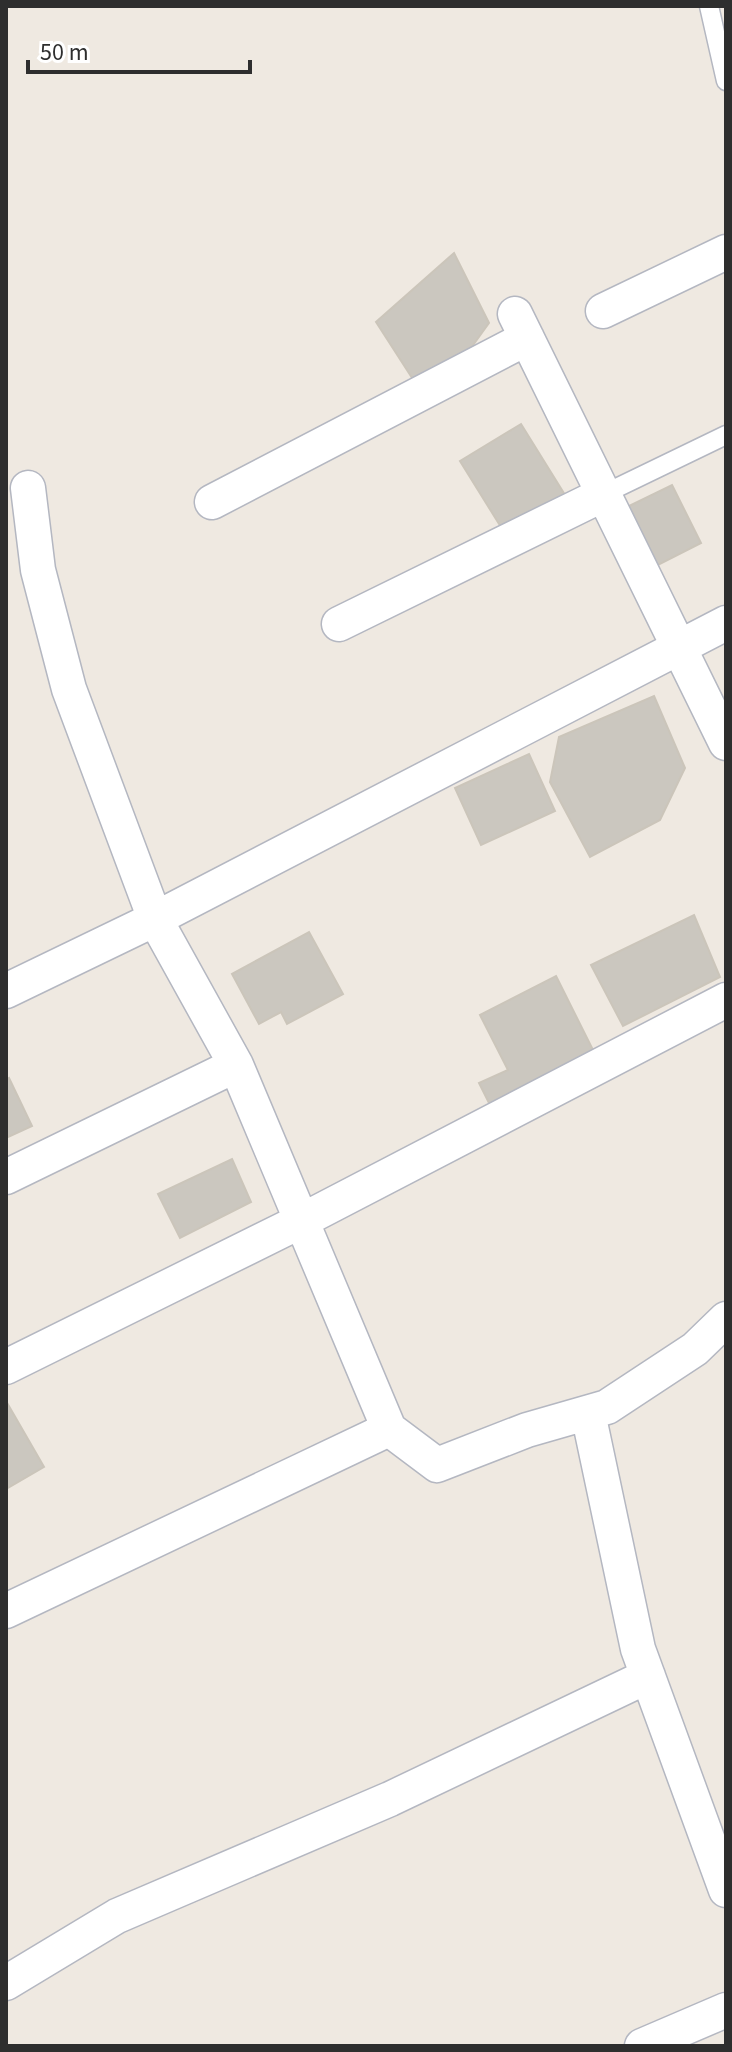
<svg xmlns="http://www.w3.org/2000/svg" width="732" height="2052" viewBox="0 0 732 2052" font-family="'Source Sans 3',sans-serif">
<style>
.building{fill:#cbc7bf;stroke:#cbc5ba;stroke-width:2}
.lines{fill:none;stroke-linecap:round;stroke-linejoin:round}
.lane-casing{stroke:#b4b7c1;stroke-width:21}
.street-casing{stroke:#b4b7c1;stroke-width:37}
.lane{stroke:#fff;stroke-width:18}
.street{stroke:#fff;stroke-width:34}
</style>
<rect width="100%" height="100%" fill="#efe9e1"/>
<!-- building -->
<path class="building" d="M454,253L489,323L458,366L416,384L376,322Z
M521,424L565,495L504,532L460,461Z
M672,485L701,543L656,566L627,507Z
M654,696L685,768L660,820L590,857L550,782L559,737Z
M529,754L555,811L481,845L455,788Z
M694,915L720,977L623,1026L591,965Z
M309,932L343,994L287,1024L281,1012L259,1024L232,974Z
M556,976L599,1062L495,1115L479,1083L508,1070L480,1015Z
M9,1078L32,1126L6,1138V1080Z
M232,1159L251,1202L180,1238L158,1194Z
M6,1401L44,1467L6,1489Z"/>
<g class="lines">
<defs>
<path id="lane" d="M709,6L726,81
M604,494L726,435"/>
<path id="street" d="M603,311L726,252
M515,314L726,743
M28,488L38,570L69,689L155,919L236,1065L389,1429L437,1465L527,1430L607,1407L695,1349L726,1319
M212,502L527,338
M339,624L604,494
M6,991L155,919L726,623
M6,1177L236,1065
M6,1367L303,1220L726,1000
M588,1413L638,1649L726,1890
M6,1611L389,1429
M6,1983L117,1916L390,1799L648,1676
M642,2046L726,2010"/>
</defs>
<!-- lane casing -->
<use href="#lane" class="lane-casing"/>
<!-- street casing -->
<use href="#street" class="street-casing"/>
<!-- lane -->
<use href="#lane" class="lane"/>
<!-- street -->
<use href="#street" class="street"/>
</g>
<!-- border -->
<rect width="732" height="2052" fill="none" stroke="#2e2e2e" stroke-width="16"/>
<!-- scale -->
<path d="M28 60v12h222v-12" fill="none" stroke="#2e2e2e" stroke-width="4"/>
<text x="40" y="60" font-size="24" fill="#2e2e2e" stroke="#ffffff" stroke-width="6" paint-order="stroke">50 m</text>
</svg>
